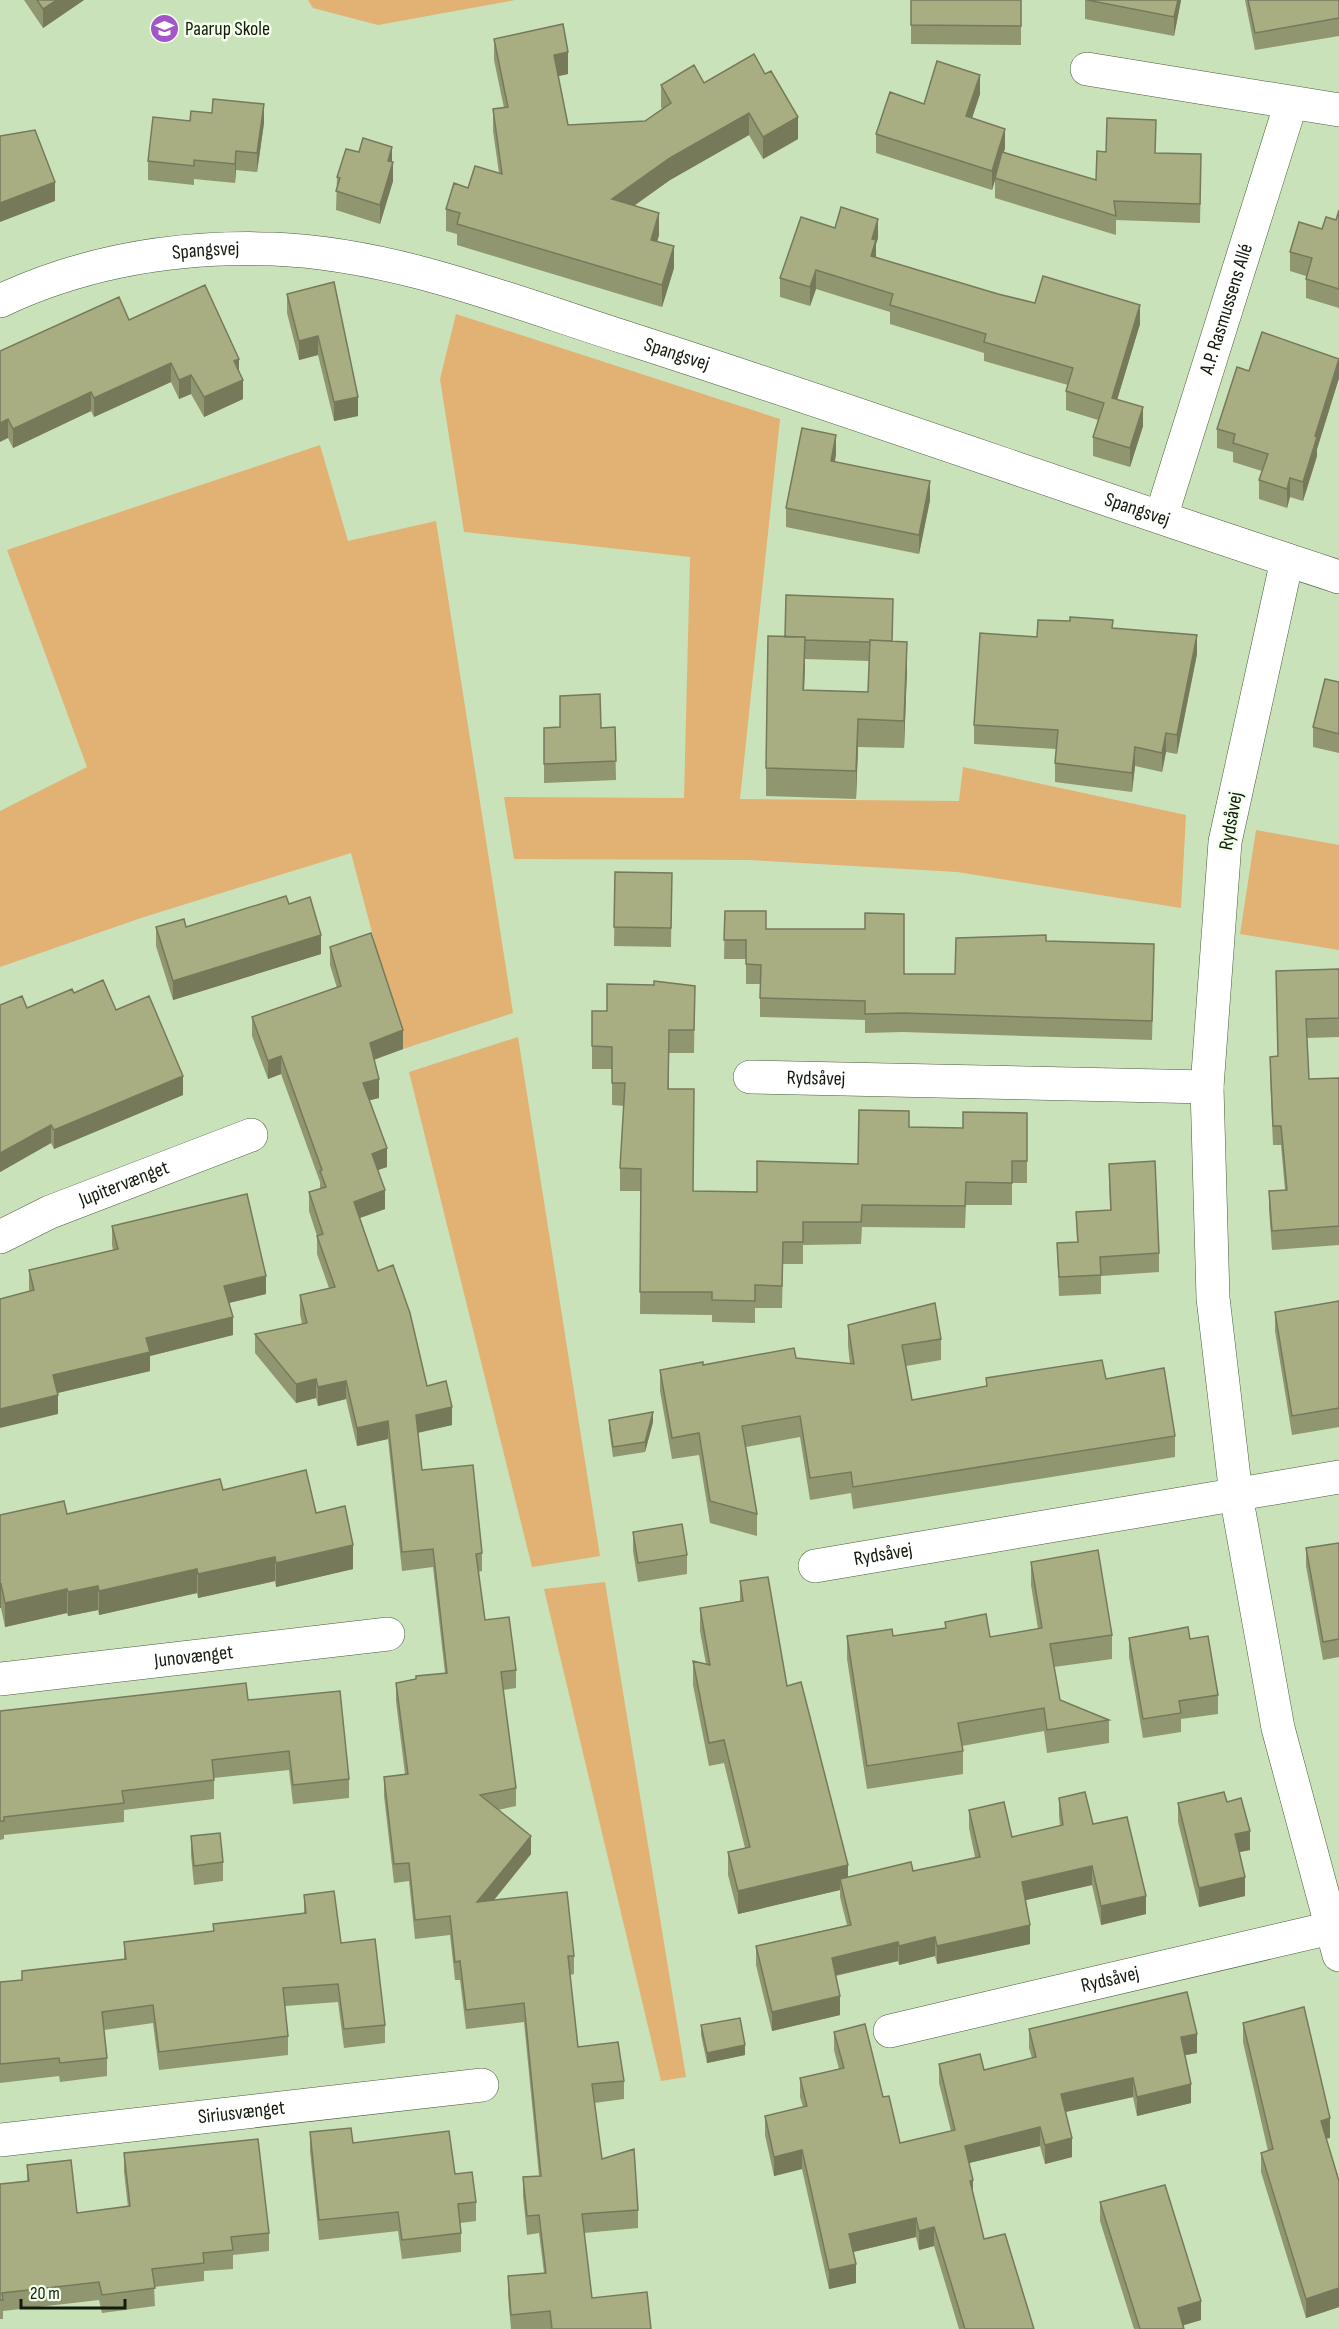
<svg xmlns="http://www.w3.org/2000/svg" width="1339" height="2329" viewBox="0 0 1339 2329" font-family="'Sofia Sans Condensed',sans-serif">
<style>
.green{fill:#e1b273}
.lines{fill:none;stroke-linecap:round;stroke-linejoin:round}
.minor-casing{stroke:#485d3a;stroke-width:34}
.minor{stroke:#fff;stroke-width:33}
.wall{fill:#909670;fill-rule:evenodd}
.shaded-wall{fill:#767a5b}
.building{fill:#a8ae82;stroke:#767a5b;stroke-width:1.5}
.labels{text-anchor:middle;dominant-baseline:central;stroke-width:5;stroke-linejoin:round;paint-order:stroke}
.poi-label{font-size:20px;fill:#131b0d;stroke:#f2ffeb;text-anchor:start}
.street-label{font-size:20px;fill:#131b0d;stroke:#f2ffeb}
</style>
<rect width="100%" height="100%" fill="#c9e2ba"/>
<!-- green -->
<path class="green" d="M308,0H515L378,25L313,8Z
M456,314L780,419L740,799L959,801L963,767L1186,815L1181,908L957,872L750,860L514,859L504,797L684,798L690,557L464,532L440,379Z
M320,445L348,541L436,521L513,1013L403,1049L351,853L144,917L0,967V811L87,767L7,550Z
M1256,830L1339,845V950L1240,934Z
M518,1037L600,1556L532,1567L409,1072Z
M605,1582L686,2077L661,2081L544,1589Z"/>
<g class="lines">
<defs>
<g id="minor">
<path d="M1087,69L1339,110"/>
<path id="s1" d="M0,301C85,261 180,246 273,249C398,254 515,303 633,340C869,416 1103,500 1339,577"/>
<path id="s2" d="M1161,517L1291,103"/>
<path d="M1287,560L1225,842L1207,1087L1213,1298L1236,1495L1278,1728L1339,1955"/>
<path id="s3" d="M750,1077L1207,1087"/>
<path id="s4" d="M0,1237L50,1212L251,1135"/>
<path id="s5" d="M815,1566L1339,1477"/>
<path id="s6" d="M0,1679L388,1634"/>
<path id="s7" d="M890,2031L1339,1926"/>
<path id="s8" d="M0,2140L482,2085"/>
</g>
</defs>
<!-- minor casing -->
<use href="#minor" class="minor-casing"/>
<!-- minor -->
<use href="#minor" class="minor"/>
</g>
<!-- wall -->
<path class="wall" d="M24,0H84L43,28Z
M911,0H1021V45L911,44Z
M1085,0H1181L1174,36L1085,19Z
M1245,0H1339V36L1255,50Z
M494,39L568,74L558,76L568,125L645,121L662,109L661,107V85L704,83L798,139L763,159L749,135L670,180L634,206L659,235L657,242L674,268L662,307L457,245V234L446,231V209L468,188L499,173L493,131V109L504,108L494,60Z
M980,94L972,118L1005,148L1004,152L1096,180L1156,153L1201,173L1200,223L1116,220V235L995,198V180L992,190L876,153V134L924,104Z
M190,121L264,123L257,172L236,170L235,183L194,179V185L148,180V161Z
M392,162L393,181L380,224L336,210L337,177Z
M1339,210V308L1306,298V276L1290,271V252L1322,229L1336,220Z
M835,228L878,238L876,244V258L998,294L1035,303L1140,324L1117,399L1143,426L1130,467L1093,456V437L1098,420L1066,410V391L1068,385L984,361V353L890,324V312L816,289L810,306L780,297V278Z
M334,282L358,416L334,421L318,355L299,360L287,313V294Z
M129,320L239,370L243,399L204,417L191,394L179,399L171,382L94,417L91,411L13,448L8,438L0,351Z
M1249,371L1339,378L1317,449V456L1303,501L1290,497L1287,508L1259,499V480L1262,471L1233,462V452L1217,448V429Z
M836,454L835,462L930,500L919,554L786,527V508Z
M893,618L892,641L907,669L904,748L858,747L856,799L766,796V768L785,637ZM805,659L869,661L868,692L804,690Z
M1113,628L1197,654L1177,754L1166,752L1162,772L1135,766L1132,792L1055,782V763L1056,749L974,744V725L1037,637Z
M1339,682V753L1313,747V727Z
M560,727H615L616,780L544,783V728Z
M615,872L672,873L671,947L614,946Z
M289,904L321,954L173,1000L156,946V927H186Z
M725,911L766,929L904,974H955L1046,941L1154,963L1152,1040L903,1032L865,1033V1020L760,1017V984H746V959H724Z
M330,947L403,1049L374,1060L379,1098L369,1100L387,1167L378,1170L385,1209L360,1218L378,1271L427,1386L452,1425L418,1433L422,1470L482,1553V1571L478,1572L485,1620L516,1670V1688L503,1690L516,1788V1806L498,1810L531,1854L494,1900L574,1956V1974L570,1975L578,2047L624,2081V2099L594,2103L602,2159L638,2210V2228L584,2233L592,2298L651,2329H511L508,2295V2276L544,2273L539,2233L527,2235L523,2196V2177L539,2176L524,2022L466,2029L460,1980H455L450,1935L415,1939L409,1881L394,1883L384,1796V1777L405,1774L396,1701V1683L445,1673L433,1567L402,1571L388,1439L357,1446L346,1399L318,1406L316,1398L296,1403L255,1353V1334L302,1324L300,1314V1295L329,1288L317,1254V1236L309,1211V1192L320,1189V1182L281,1074L268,1079L252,1036V1017L337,988L330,965Z
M1339,969V1037L1307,1038L1309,1079L1339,1078V1245L1272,1250L1269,1210V1191L1285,1190L1281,1145H1273L1270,1075V1057L1278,1056L1276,971Z
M695,986L694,1053H669V1089L693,1191L757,1192L858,1164L909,1127L963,1128L1027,1113V1183H1012V1205H966L965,1228L862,1227L861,1244L803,1245V1264H783L782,1308H755V1323L712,1322V1315L640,1314L641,1191H620V1168L624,1106L612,1105V1069H592V1011H607Z
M74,993L116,1010L183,1095L54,1149L51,1143L0,1172V1005L27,1008Z
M1109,1164L1159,1253V1272L1101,1276V1294L1059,1296L1057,1243L1077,1242L1076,1212L1110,1210Z
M112,1226L266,1294L229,1303L233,1335L150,1356V1371L58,1393V1414L29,1289V1270L113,1250L112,1245Z
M1339,1301V1427L1292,1435L1275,1331V1312Z
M848,1325L941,1339V1360L906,1366L912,1400L986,1386V1378L1106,1379L1175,1436V1457L853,1509L851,1493L810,1500L800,1437L746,1447L757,1514V1536L710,1523L699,1455L672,1459L660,1391V1370L796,1358L850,1364L848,1346Z
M609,1420L653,1422L645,1452L613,1457L609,1429Z
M223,1490L316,1513L353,1569L276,1587L275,1581L198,1598L197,1593L99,1615L98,1610L68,1616L67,1613L5,1627L1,1608H0V1515L67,1514Z
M633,1532L687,1555V1574L638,1582L633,1551Z
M1339,1543V1657L1323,1660L1306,1566V1548Z
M1031,1562L1112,1635V1659L1054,1667L1060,1700L1109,1720V1743L1047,1753L1044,1731L962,1746L963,1751V1774L867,1789L847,1659V1636H893L945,1628V1622L990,1637L1038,1629L1031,1585Z
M740,1581L787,1686L848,1877L913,1871L975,1857L969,1828V1810L1012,1837L1060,1826L1059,1816V1798L1093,1824L1146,1914L1101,1925L1092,1885L1026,1900L1030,1944L937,1964L935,1956L899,1965L898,1961L836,1976L840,2015L772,2031L756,1965V1946L847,1925L840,1897V1890L738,1914L728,1875V1852L745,1848L724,1763L709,1766L693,1685V1661L706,1664L700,1631V1608L740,1601Z
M1129,1638L1190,1639L1218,1695V1714L1181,1719V1732L1143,1738L1129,1657Z
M248,1700L349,1779V1798L293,1804L289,1770L214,1778V1799L124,1810V1822L4,1835V1839L0,1840V1711Z
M1227,1802L1250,1850L1239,1852L1245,1896L1199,1907L1178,1822V1803Z
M191,1836L223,1862V1881L194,1885L191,1855Z
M304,1895L341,1943L385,2025V2043L344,2048L338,2002L285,2006L288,2036V2055L159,2070L153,2023L104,2030L107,2058V2076L60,2082L59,2076L0,2083V1982L22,1980V1971L124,1959V1942L213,1931V1924L304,1914Z
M1243,2023L1330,2138H1326L1339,2181V2307L1306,2318L1261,2172V2153L1268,2151L1243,2042Z
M701,2025L745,2055L707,2063L701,2035Z
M1029,2029L1197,2053L1185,2055L1191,2103L1137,2116L1133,2097L1065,2112L1072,2157L1045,2164L1040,2146L969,2163L973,2196L984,2239L1034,2329H959L934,2246L919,2250L916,2237L853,2252L856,2283L829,2289L802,2169L774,2176L765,2135V2116L803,2107L800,2097V2078L839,2069L834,2050V2032L883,2097L900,2143L951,2131L939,2083V2064L984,2070L1032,2058L1029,2048Z
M310,2132L353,2143L455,2174L476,2202V2221L460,2223L461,2233V2252L402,2259L398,2231L319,2240L310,2151Z
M124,2153L269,2233V2251L233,2255V2269L204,2271V2281L154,2287L155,2306L102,2313L99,2300L3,2311V2319H0V2184L27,2181V2165L77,2213L128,2207L124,2172Z
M1100,2202L1201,2320L1183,2325L1184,2329H1134L1100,2221Z"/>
<!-- shaded-wall -->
<path class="shaded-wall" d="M57,0H84L43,28V9Z
M1178,0H1181L1174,36V17Z
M568,52V74L554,77V55Z
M980,75V94L966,136V116Z
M264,104V123L257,172V153Z
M749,113V135L670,180L612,221V199L670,158Z
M798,117V139L763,159V137Z
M1005,129V148L992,190V171Z
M392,147V166L388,161Z
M236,151V170L235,183V164Z
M393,162V181L380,224V205Z
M55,182V201L0,222V203Z
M659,213V235L651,262V240Z
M878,219V238L876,244V259L871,275L872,239Z
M674,246V268L662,307V285Z
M816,270V289L810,306V287Z
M1140,305V324L1112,417V398Z
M318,336V355L299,360V341Z
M239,359V378L234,361Z
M1339,359V378L1317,449V456L1303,501V482L1315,436Z
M171,363V382L94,417V398Z
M191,375V394L179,399V380Z
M243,380V399L204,417V397Z
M91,392V411L13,448V429Z
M358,397V416L334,421V402Z
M1143,407V426L1130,467V448Z
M8,419V438L0,442V423Z
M836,435V454L831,480V461Z
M1290,478V497L1287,508V489Z
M930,481V500L919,554V535Z
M1197,635V654L1177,754V735Z
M805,637V665L803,718V690Z
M907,642V669L904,748V721Z
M858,719V747L856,799V771Z
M1166,733V752L1162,772V753Z
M1135,747V766L1132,792V773Z
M321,935V954L173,1000V981Z
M403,1030V1049L370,1061V1043Z
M281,1056V1074L268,1079V1061Z
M183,1076V1095L54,1149V1130Z
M379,1079V1098L363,1102V1083Z
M51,1125V1143L0,1172V1153Z
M387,1148V1167L372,1172V1154Z
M385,1190V1209L354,1220V1202Z
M266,1276V1294L224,1304V1286Z
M233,1317V1335L150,1356V1371L53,1394V1375L146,1338Z
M316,1379V1398L296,1403V1384Z
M346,1381V1399L318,1406V1387Z
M58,1395V1414L0,1428V1409Z
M452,1407V1425L416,1433V1415Z
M653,1412V1422L645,1452V1442Z
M388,1421V1439L357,1446V1428Z
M353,1545V1569L276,1587V1563Z
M275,1557V1581L198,1598V1574Z
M197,1569V1593L99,1615V1591Z
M1,1584V1608H0V1585Z
M98,1586V1610L68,1616V1592Z
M67,1589V1613L5,1627V1603Z
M1250,1831V1850L1235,1853V1834Z
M531,1836V1854L477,1921V1902Z
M848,1865V1888L840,1879V1890L738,1914V1891Z
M1092,1866V1885L1022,1901V1882Z
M1245,1877V1896L1199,1907V1888Z
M1146,1896V1914L1101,1925V1906Z
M1030,1925V1944L937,1964V1946Z
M935,1937V1956L899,1965V1946Z
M898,1942V1961L832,1976V1958Z
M840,1996V2015L772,2031V2012Z
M1197,2034V2053L1181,2056V2037Z
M745,2045V2055L707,2063V2053Z
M1133,2078V2097L1061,2113V2094Z
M1191,2084V2103L1137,2116V2097Z
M1330,2118V2138L1321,2140V2121Z
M1040,2127V2146L965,2164V2146Z
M1072,2138V2157L1045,2164V2145Z
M802,2150V2169L774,2176V2157Z
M973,2180V2199L970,2181Z
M916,2218V2237L849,2253V2234Z
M934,2227V2246L919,2250V2231Z
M856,2264V2283L829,2289V2270Z
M1339,2288V2307L1306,2318V2299Z
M1201,2301V2320L1178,2327V2308Z"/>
<!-- building -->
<path class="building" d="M37,0H57L43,9Z
M911,0H1021V26L911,25Z
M1087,0H1178L1174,17Z
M1248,0H1339V18L1255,33Z
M563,24L568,52L554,55L568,125L645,121L671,103L661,85L694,65L704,83L754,54L765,74L771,71L798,117L763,137L749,113L670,158L612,199L659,213L651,240L674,246L662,285L457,224L460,213L446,209L454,183L468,188L475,166L502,174L493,109L508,107L494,39Z
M937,61L980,75L966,116L1005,129L992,171L876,134L890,92L924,104Z
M213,99L264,104L257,153L236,151L235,164L194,160V166L148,161L153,117L190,121L191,111L212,113Z
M1107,118L1156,120L1155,153L1201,154L1200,204L1114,201L1116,216L995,178L1002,152L1096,180L1097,151L1106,152Z
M35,130L55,182L0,203V136Z
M363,138L392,147L388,161L393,162L380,205L336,191L340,178L337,177L346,149L359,152Z
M841,207L878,219L872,239L876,240L871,256L998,294L1035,303L1043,276L1140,305L1112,398L1143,407L1130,448L1093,437L1104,403L1066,391L1073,368L984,342L986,334L890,305L893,294L816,270L810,287L780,278L801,217L835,228Z
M1339,210V289L1306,279L1312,258L1290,252L1299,222L1322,229L1326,217L1336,220Z
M334,282L358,397L334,402L318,336L299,341L287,294Z
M205,285L239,359L234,361L243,380L204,397L191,375L179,380L171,363L94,398L91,392L13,429L8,419L0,423V351L119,297L129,320Z
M1262,332L1339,359L1315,436L1317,437L1303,482L1290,478L1287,489L1259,480L1268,454L1233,443L1235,434L1217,429L1237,367L1249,371Z
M802,428L836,435L831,461L930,481L919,535L786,508Z
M786,595L893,599L892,641L870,640V642L805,640V637H785Z
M1070,617L1113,620L1112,628L1197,635L1177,735L1166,733L1162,753L1135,747L1132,773L1055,763L1058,730L974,725L980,633L1037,637L1038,620L1070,621Z
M768,636L805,637L803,690L868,692L870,640L907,642L904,721L858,719L856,771L766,768Z
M1325,679L1339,682V734L1313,727Z
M600,694L601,728L615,727L616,761L544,764V728L560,727V696Z
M615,872L672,873L671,928L614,927Z
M286,896L289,904L310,897L321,935L173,981L156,927L184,919L186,927Z
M725,911H766V929H865V913L904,914V974H955L956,938L1046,935V941L1154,944L1152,1021L903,1013L865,1014V1001L760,998L761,965L746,964V940H724Z
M371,933L403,1030L370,1043L379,1079L363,1083L387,1148L372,1154L385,1190L354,1202L378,1271L393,1265L410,1313L427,1386L446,1381L452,1407L416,1415L422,1470L473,1465L482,1553L476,1554L485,1620L509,1617L516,1670L501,1672L516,1788L480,1795L531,1836L477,1902L567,1892L574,1956H568L578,2047L618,2042L624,2081L592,2084L602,2159L634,2149L638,2210L582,2214L592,2298L647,2292L651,2329H552L550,2311L511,2315L508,2276L546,2273L539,2215L527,2216L523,2177L541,2176L524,2003L466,2010L460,1961L455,1962L450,1916L415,1920L409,1863L394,1864L384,1777L408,1774L396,1683L416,1679V1676L447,1673L433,1549L402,1552L388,1421L357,1428L346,1381L318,1387L316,1379L296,1384L255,1334L307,1323L300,1295L335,1287L317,1236L323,1234L309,1192L326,1187L320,1171L322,1170L281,1056L268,1061L252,1017L341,986L330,947Z
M1339,969V1018L1306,1019L1309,1079L1339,1078V1226L1272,1231L1269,1191L1287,1190L1281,1126H1273L1270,1057L1278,1056L1276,971Z
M103,980L116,1010L149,996L183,1076L54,1130L51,1125L0,1153V1005L22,996L27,1008L72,989L74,993Z
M654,981L695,986L694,1030H669L668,1089H694L693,1191L757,1192V1161L858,1164L859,1110L909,1111V1127L963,1128V1112L1027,1113V1161H1012V1183L966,1182L965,1206L862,1205L861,1222H803V1242H783L782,1286L755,1285V1301L712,1300V1292H640L641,1169L620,1168L625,1083H612V1047L592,1046V1011H607V984L654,985Z
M1155,1161L1159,1253L1100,1257L1101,1275L1059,1277L1057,1243L1078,1242L1076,1212L1111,1210L1109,1164Z
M247,1194L266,1276L224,1286L233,1317L146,1338L150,1352L53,1375L58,1395L0,1409V1299L34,1290L29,1270L118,1249L112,1226Z
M1339,1301V1408L1292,1416L1275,1312Z
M935,1303L941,1339L902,1345L912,1400L987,1386L986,1378L1102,1360L1106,1379L1164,1368L1175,1436L853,1487L851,1472L810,1478L800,1416L742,1426L757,1514L710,1501L699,1433L672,1438L660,1370L703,1362V1365L794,1348L796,1358L854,1364L848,1325Z
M653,1412L645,1442L613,1447L609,1420Z
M306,1470L316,1513L345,1506L353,1545L276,1563L275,1557L198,1574L197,1569L99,1591L98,1586L68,1592L67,1589L5,1603L1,1584L0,1585V1515L64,1501L67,1514L220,1479L223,1490Z
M682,1524L687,1555L638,1563L633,1532Z
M1339,1543V1639L1323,1642L1306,1548Z
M1098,1550L1112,1635L1050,1644L1060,1700L1109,1720L1047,1730L1044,1708L958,1723L963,1751L867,1766L847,1636L892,1629L893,1636L946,1628L945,1622L986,1614L990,1637L1042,1628L1031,1562Z
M768,1577L787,1686L801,1682L848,1865L738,1891L728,1852L750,1847L724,1740L709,1743L693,1661L710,1665L700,1608L743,1601L740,1581Z
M1188,1627L1190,1639L1208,1636L1218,1695L1179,1701L1181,1713L1143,1719L1129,1638Z
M246,1683L248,1700L340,1691L349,1779L293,1785L289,1751L212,1760L214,1780L122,1791L124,1803L4,1817V1821H0V1711Z
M1085,1792L1093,1824L1127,1817L1146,1896L1101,1906L1092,1866L1022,1882L1030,1925L937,1946L935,1937L899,1946L898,1942L832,1958L840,1996L772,2012L756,1946L851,1925L840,1879L911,1862L913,1871L980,1857L969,1810L1004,1802L1012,1837L1063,1825L1059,1798Z
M1224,1792L1227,1802L1241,1798L1250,1831L1235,1834L1245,1877L1199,1888L1178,1803Z
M220,1833L223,1862L194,1866L191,1836Z
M334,1891L341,1943L375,1939L385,2025L344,2029L338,1984L283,1988L288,2036L159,2052L153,2005L102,2012L107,2058L60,2063L59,2058L0,2064V1982L22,1980V1971L126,1959L124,1942L214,1931L213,1924L306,1913L304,1895Z
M1187,1992L1197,2034L1181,2037L1191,2084L1137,2097L1133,2078L1061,2094L1072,2138L1045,2145L1040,2127L965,2146L973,2180L970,2181L984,2239L1005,2234L1034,2329H965L934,2227L919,2231L916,2218L849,2234L856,2264L829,2270L802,2150L774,2157L765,2116L807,2106L800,2078L844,2068L834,2032L865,2024L883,2097L889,2096L900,2143L955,2130L939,2064L980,2054L984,2070L1036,2057L1029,2029Z
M1304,2007L1330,2118L1321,2121L1339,2181V2288L1306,2299L1261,2153L1273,2149L1243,2023Z
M740,2018L745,2045L707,2053L701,2025Z
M351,2128L353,2143L449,2131L455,2174L472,2172L476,2202L458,2204L461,2233L402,2240L398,2212L319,2220L310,2132Z
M258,2139L269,2233L231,2237L233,2250L203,2253L204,2263L152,2269L155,2288L102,2295L99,2282L2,2293L3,2300H0V2184L29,2181L27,2165L71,2160L77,2213L130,2206L124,2153Z
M1165,2185L1201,2301L1178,2308L1184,2329H1140L1100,2202Z"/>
<!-- icons -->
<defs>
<symbol id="school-disc" viewBox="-11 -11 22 22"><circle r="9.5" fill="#a356c7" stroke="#f2ffeb"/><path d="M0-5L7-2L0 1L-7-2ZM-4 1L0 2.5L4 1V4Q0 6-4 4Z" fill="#fff"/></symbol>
</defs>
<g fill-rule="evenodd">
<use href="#school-disc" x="148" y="12" width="33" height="33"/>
</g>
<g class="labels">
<!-- poi labels -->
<g class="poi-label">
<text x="185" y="29">Paarup Skole</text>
</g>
<!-- street labels -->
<g class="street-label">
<text stroke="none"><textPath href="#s1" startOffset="213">Spangsvej</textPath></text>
<text stroke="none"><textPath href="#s2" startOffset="218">A.P. Rasmussens Allé</textPath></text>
<text stroke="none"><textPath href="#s1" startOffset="699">Spangsvej</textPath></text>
<text stroke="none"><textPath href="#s1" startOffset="1185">Spangsvej</textPath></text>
<text transform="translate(1231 821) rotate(-80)">Rydsåvej</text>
<text stroke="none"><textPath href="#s3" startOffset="66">Rydsåvej</textPath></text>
<text stroke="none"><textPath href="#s4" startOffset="135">Jupitervænget</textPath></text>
<text stroke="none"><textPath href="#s5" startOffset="69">Rydsåvej</textPath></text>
<text stroke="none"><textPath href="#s6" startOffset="195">Junovænget</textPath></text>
<text stroke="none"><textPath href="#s7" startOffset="226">Rydsåvej</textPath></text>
<text stroke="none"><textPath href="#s8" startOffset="243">Siriusvænget</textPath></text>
</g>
</g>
<!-- scale -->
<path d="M21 2299v9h104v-9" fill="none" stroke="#131b0d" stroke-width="3"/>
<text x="30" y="2299" font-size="18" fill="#131b0d" stroke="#f2ffeb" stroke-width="4.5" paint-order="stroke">20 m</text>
</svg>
